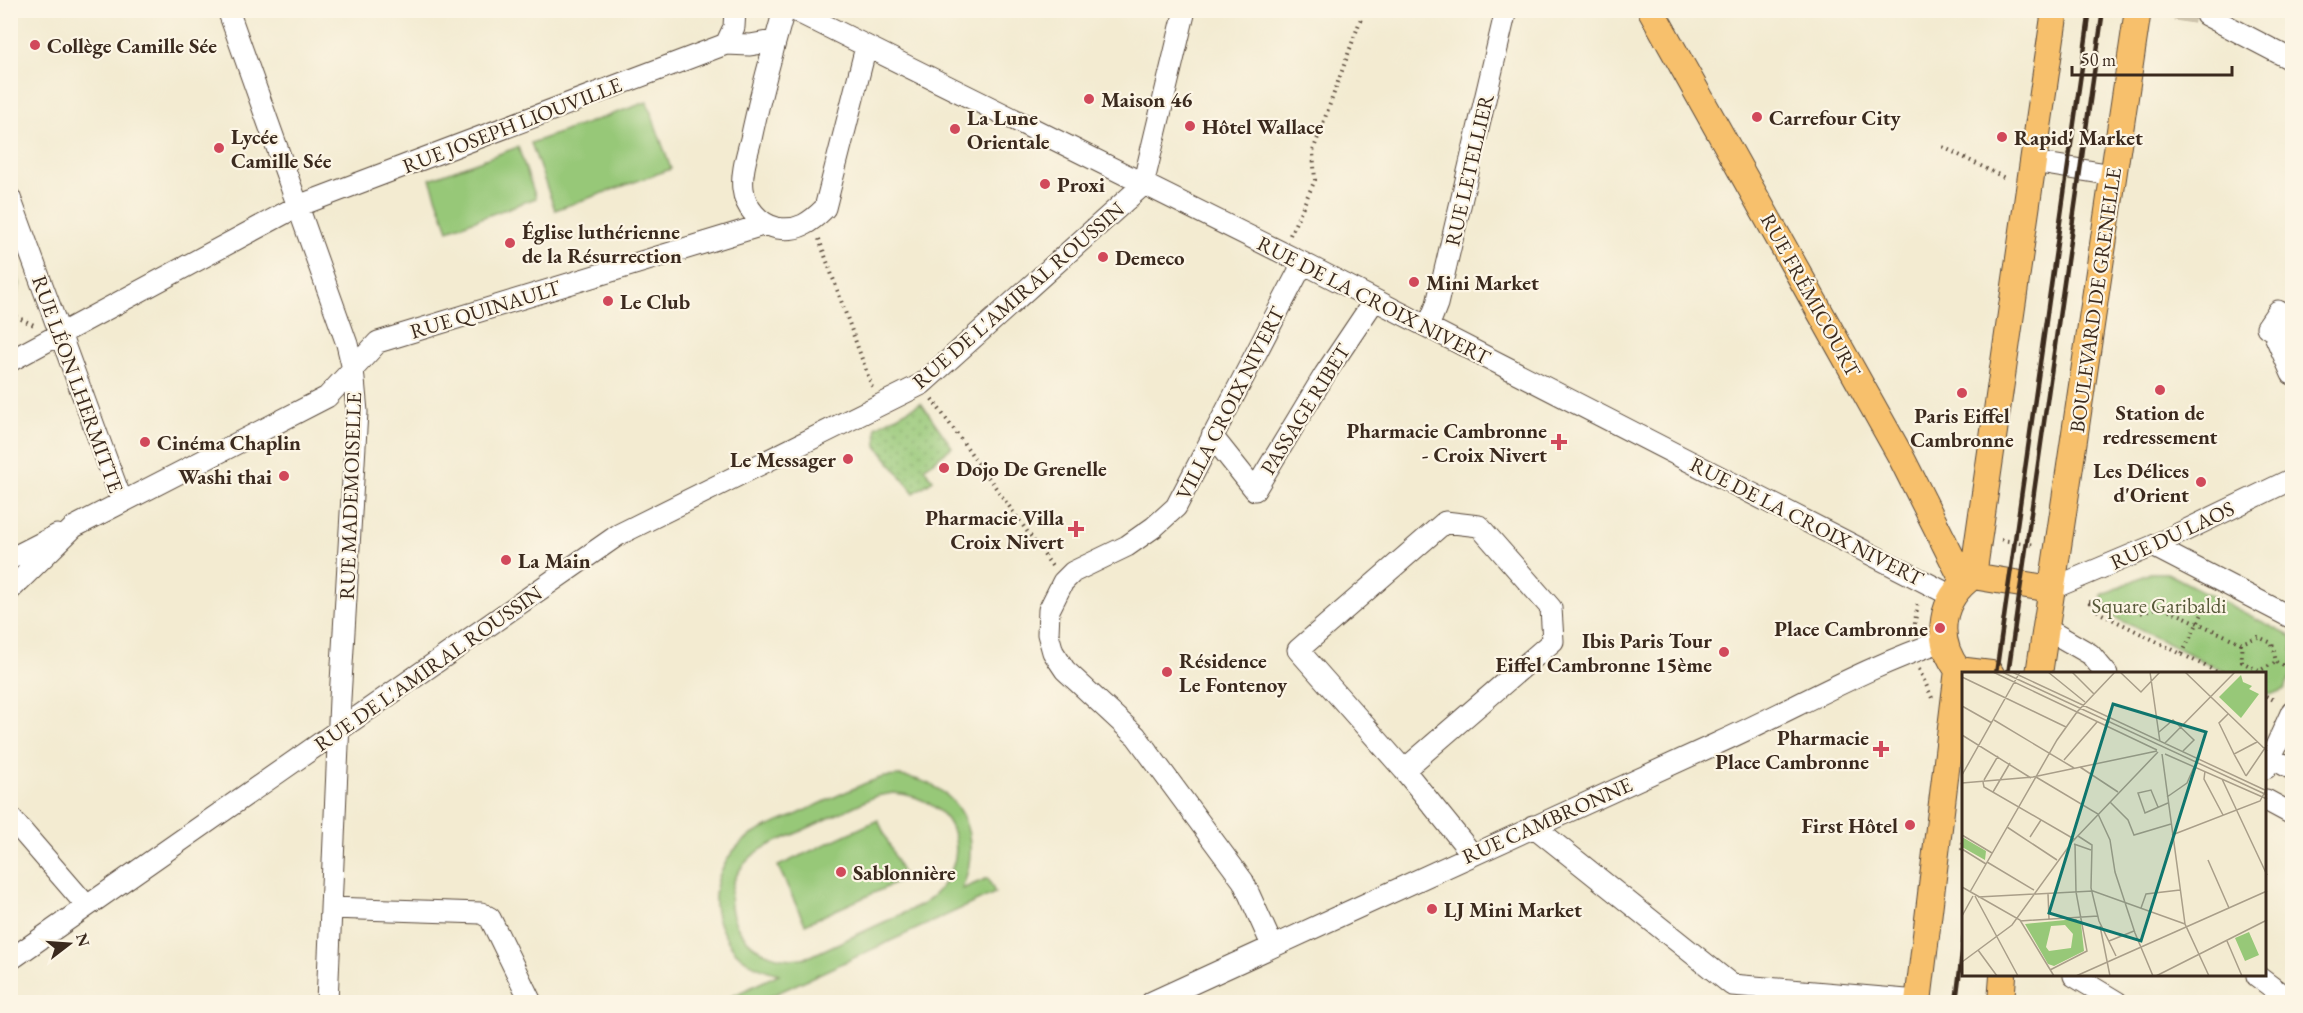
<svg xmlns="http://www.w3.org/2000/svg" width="2303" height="1013" viewBox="0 0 2303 1013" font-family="'EB Garamond',serif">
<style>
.green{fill:#97c878;stroke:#69794b;stroke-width:1.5;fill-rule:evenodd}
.garden{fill:url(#garden-dots);stroke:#69794b;stroke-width:1.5}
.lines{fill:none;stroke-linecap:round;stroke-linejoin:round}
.minor-tunnel{stroke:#cec4ad;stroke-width:21;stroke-dasharray:21 10;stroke-linecap:butt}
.minor-casing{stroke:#574739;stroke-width:23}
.major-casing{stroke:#574739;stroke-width:28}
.path{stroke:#574739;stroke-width:4;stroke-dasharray:1.5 4.5;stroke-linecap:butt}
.minor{stroke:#fff;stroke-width:21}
.major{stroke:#f7c06c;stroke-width:26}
.rail{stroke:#3b2a1e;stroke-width:4.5}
.poi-dot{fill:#d1495b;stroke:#fcf5e5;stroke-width:2}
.labels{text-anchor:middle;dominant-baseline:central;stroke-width:4.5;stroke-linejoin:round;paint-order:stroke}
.poi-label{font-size:21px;font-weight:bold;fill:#3b2a1e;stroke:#fcf5e5;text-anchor:start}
.street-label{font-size:21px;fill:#3b2a1e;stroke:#fcf5e5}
.park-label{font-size:21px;fill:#575939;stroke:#fcf5e5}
.inset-road{fill:none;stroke:#a99e89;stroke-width:1.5}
.view{fill:#0f766e;fill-opacity:0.15;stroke:#0f766e;stroke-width:3}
.inset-edge{fill:none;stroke:#3b2a1e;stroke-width:3}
</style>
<defs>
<pattern id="garden-dots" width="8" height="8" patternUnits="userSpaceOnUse" patternTransform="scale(1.5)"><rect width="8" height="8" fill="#97c878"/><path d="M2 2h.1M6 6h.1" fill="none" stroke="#7ca362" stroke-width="1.8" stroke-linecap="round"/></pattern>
</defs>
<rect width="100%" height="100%" fill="#fcf5e5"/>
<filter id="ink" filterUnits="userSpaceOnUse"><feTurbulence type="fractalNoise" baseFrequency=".0167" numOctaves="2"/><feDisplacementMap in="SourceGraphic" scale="12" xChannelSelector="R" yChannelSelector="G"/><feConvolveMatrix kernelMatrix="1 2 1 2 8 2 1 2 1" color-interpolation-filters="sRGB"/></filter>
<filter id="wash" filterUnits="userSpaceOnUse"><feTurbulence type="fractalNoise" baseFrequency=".008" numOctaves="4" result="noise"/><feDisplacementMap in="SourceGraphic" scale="24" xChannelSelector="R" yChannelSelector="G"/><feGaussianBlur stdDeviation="1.35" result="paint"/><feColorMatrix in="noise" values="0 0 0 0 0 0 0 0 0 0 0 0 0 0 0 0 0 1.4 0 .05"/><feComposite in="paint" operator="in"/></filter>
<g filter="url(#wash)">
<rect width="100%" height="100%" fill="#f3ebd1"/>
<!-- green -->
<path class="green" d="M647,102L671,169L555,210L531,143Z
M518,147L536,198L448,230L430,179Z
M11,258L20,284L11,309Z
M2150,573H2167L2292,637V673L2285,689L2270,695L2266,692V674H2229L2102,611V595Z
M901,776C961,784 984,835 962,889L988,878L995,893L758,1002H728L726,999L779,974C748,966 731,955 719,923C707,891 723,853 752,835C766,826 783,821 798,814C821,803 843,793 866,783L883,777ZM893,793C961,798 978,864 923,904L811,956C750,973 703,904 749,859C762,846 781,840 797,833C823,821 850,808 876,796Z
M878,820L905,879L805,924L778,866Z"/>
<!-- garden -->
<path class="garden" d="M921,403L952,447L924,468L933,480L914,493L877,446L876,427Z"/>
</g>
<g filter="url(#ink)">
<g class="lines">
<!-- minor-tunnel -->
<path class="minor-tunnel" d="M2175,10L2206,15"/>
<defs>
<path id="minor" d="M228,10L347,344L353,369L357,412L340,699L327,1002
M784,10C772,53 760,95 751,139C747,155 741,173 743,189C745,207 759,224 777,228C798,232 811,222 825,208L866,47
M794,10L1303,263L1952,596
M2206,15L2292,60
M726,44L734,27L735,10
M2033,162L2113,175
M10,198L122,502
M1428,327L1437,304L1506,10
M2292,331L2285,315L2278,311L2267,327L2273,331L2292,374
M10,361L298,206L726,44L750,45L774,41
M1212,436L1255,490L1325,374L1374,301
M2153,546L2292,618
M10,559L57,535
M2051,589L2153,546L2292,479
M10,590L74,527L327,397L378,342L766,224
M2045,628L2090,654L2107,674
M2266,755L2292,769
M2266,768L2292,711
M1404,770L1553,641L1551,608L1479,526L1445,522L1298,650L1404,770L1472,854
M2266,800L2292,814
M10,817L86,905
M1533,826L1732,985L1918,1001
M331,908L481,913L490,918L531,1002
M1272,945L1243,881L1136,736L1065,670L1053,652L1048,634L1049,610L1063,582L1073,572L1127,546L1154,527L1176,507L1303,263
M10,960L618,535L922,384L1143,185L1185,10
M2074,976L2117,1002
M2257,976L2292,1002
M1152,1002C1340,916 1528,829 1716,744C1792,710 1865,667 1943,641"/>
<path id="major" d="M1651,10L1900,455L1964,582
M1973,576L2055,10
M1991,674L1958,670C1934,638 1940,599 1973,576L2051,589
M2039,674L2138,10
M1918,1002L1958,670
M2001,1002L2003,976"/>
</defs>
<!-- minor casing -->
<use href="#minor" class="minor-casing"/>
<!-- major casing -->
<use href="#major" class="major-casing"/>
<!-- path -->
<path class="path" d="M1943,147L2007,179
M1290,235L1315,180L1313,151L1364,10
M819,239L872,387
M10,314L34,325
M932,399L1052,566
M2001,540L2036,545
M2089,602L2122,605L2143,613L2161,606L2241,643L2258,637L2272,643L2276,662L2292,670
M2089,602L2100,613L2221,674
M1914,630L1918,601
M2241,643L2242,662L2259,671L2276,662
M2182,654L2210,598
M1919,669L1932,698
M2266,696L2276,701
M1962,850L1964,834"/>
<!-- minor -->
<use href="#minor" class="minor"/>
<!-- major -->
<use href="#major" class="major"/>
<!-- rail -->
<path class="rail" d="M1996,674L2090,10
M2008,674L2103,10
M1956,1002L1964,937"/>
</g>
</g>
<!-- markers -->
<g class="poi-dot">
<circle cx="35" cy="45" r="6"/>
<circle cx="1089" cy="99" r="6"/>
<circle cx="1757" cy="117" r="6"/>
<circle cx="1190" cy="126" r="6"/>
<circle cx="955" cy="129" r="6"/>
<circle cx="2002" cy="137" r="6"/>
<circle cx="219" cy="148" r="6"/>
<circle cx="1045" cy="184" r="6"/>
<circle cx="510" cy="243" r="6"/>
<circle cx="1103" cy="257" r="6"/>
<circle cx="1414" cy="282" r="6"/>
<circle cx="608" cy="301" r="6"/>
<circle cx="2160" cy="390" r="6"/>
<circle cx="1962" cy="393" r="6"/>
<circle cx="145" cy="442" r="6"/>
<path d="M1556 433h6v6h6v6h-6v6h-6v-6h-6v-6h6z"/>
<circle cx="848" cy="459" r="6"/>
<circle cx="944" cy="468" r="6"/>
<circle cx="284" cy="476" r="6"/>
<circle cx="2201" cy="482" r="6"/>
<path d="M1073 520h6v6h6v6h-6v6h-6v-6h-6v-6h6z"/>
<circle cx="506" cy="560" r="6"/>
<circle cx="1940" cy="628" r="6"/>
<circle cx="1724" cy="652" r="6"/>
<circle cx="1167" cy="672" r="6"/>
<path d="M1878 740h6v6h6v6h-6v6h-6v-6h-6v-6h6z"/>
<circle cx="1910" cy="825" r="6"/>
<circle cx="841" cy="872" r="6"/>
<circle cx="1432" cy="909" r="6"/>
</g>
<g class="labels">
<!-- poi labels -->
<g class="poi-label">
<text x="47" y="45">Collège Camille Sée</text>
<text x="1101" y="99">Maison 46</text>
<text x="967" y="117">La Lune<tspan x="967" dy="24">Orientale</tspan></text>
<text x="1769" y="117">Carrefour City</text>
<text x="1202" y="126">Hôtel Wallace</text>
<text x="231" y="136">Lycée<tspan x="231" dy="24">Camille Sée</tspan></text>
<text x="2014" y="137">Rapid' Market</text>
<text x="1057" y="184">Proxi</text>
<text x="522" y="231">Église luthérienne<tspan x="522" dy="24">de la Résurrection</tspan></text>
<text x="1115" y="257">Demeco</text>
<text x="1426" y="282">Mini Market</text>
<text x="620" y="301">Le Club</text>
<text x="2160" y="412" text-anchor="middle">Station de<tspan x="2160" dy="24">redressement</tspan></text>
<text x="1962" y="415" text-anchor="middle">Paris Eiffel<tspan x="1962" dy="24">Cambronne</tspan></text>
<text x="1547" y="430" text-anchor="end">Pharmacie Cambronne<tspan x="1547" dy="24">- Croix Nivert</tspan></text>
<text x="157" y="442">Cinéma Chaplin</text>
<text x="836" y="459" text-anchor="end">Le Messager</text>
<text x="956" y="468">Dojo De Grenelle</text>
<text x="2189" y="470" text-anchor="end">Les Délices<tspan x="2189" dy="24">d'Orient</tspan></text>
<text x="272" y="476" text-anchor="end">Washi thai</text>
<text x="1064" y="517" text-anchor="end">Pharmacie Villa<tspan x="1064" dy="24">Croix Nivert</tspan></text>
<text x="518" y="560">La Main</text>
<text x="1928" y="628" text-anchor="end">Place Cambronne</text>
<text x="1712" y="640" text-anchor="end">Ibis Paris Tour<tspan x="1712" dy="24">Eiffel Cambronne 15ème</tspan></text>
<text x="1179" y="660">Résidence<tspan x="1179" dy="24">Le Fontenoy</tspan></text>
<text x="1869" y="737" text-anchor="end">Pharmacie<tspan x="1869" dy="24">Place Cambronne</tspan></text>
<text x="1898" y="825" text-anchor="end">First Hôtel</text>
<text x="853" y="872">Sablonnière</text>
<text x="1444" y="909">LJ Mini Market</text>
</g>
<!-- street labels -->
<g class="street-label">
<text transform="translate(512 125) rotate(-21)">RUE JOSEPH LIOUVILLE</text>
<text transform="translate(1469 170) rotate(-77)">RUE LETELLIER</text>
<text transform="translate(1018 295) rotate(-41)">RUE DE L'AMIRAL ROUSSIN</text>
<text transform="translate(1811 295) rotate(61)">RUE FRÉMICOURT</text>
<text transform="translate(1374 300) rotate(27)">RUE DE LA CROIX NIVERT</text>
<text transform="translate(2095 300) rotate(-82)">BOULEVARD DE GRENELLE</text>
<text transform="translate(485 309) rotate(-17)">RUE QUINAULT</text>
<text transform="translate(78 384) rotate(70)">RUE LÉON LHERMITTE</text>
<text transform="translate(1230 403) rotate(-63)">VILLA CROIX NIVERT</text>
<text transform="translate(1305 409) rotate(-58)">PASSAGE RIBET</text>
<text transform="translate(350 496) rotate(-88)">RUE MADEMOISELLE</text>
<text transform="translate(1807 521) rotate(27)">RUE DE LA CROIX NIVERT</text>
<text transform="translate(2172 535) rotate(-25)">RUE DU LAOS</text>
<text transform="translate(428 668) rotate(-35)">RUE DE L'AMIRAL ROUSSIN</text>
<text transform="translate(1547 820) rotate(-24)">RUE CAMBRONNE</text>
</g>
<!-- park labels -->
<g class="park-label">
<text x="2159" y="605">Square Garibaldi</text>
</g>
</g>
<!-- overview -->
<g transform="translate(1962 672)">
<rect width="304" height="304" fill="#f3ebd1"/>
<path d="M279,3L281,10L290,14L287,17L297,22L279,46L257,25ZM0,165L24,179L23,188L0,175ZM114,247L119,251L122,279L92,294L86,292L63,252ZM103,253L111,262L109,276L87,279L84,275L89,254ZM287,260L297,283L283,289L273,266Z" fill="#97c878" fill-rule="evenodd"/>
<path class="inset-road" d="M31,0L195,78M40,0L305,123M50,0L305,119M86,0L123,30M110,0L132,22M158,0L179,20L198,0M188,0L198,70M223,0L305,79M0,5L104,55M0,34L30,51M115,40L153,0M266,42L257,51L272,82M32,48L112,96M197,60L211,48L232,68L221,79M0,63L69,106M203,71L273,0M200,82L223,252L247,304M203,82L305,127M102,88L135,50M118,95L156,120M243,99L242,107L261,143M0,103L58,0M284,104L272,82L295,70M284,104L305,73M74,105L136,142L148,168L153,200L173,261L191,304M260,107L305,203M22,108L36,84M21,110L22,115L112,167M0,111L71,105L195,79M31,120L48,91M205,125L225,111L232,95M148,130L166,148L172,163L209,152M196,135L189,118L176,121L183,141L206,131M45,155L95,188M0,163L30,181M210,163L298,129L305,116M116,164L130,173L129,216L137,249L154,284M68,165L79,148M112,172L129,178M0,177L24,192M246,188L267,236M25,190L72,218M0,215L58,248L92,304M8,220L95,68L115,40M86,222L87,247M13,224L56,304M16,225L131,219L223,252M179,236L184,222L218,218M0,244L11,224M58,249L136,244M138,254L148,304M147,269L172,259M265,269L280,304M16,278L35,304M0,290L50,253L110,170L196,80M88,298L125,279L114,220L113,172M114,304L305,219M194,304L305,248"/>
<path class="view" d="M151,32L244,60L179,269L87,241Z"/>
<rect width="304" height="304" class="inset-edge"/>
</g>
<!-- margin -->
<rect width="2303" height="1013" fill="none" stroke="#fcf5e5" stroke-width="36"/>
<!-- north arrow -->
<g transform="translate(69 944) rotate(73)" stroke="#fcf5e5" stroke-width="4.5" paint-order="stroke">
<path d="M0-4.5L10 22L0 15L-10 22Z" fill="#3b2a1e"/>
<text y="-9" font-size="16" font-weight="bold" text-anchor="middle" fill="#3b2a1e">N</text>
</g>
<!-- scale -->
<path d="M2072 66v9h160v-9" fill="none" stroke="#3b2a1e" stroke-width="3"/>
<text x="2081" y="66" font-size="18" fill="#3b2a1e" stroke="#fcf5e5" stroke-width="4.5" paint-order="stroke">50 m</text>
</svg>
